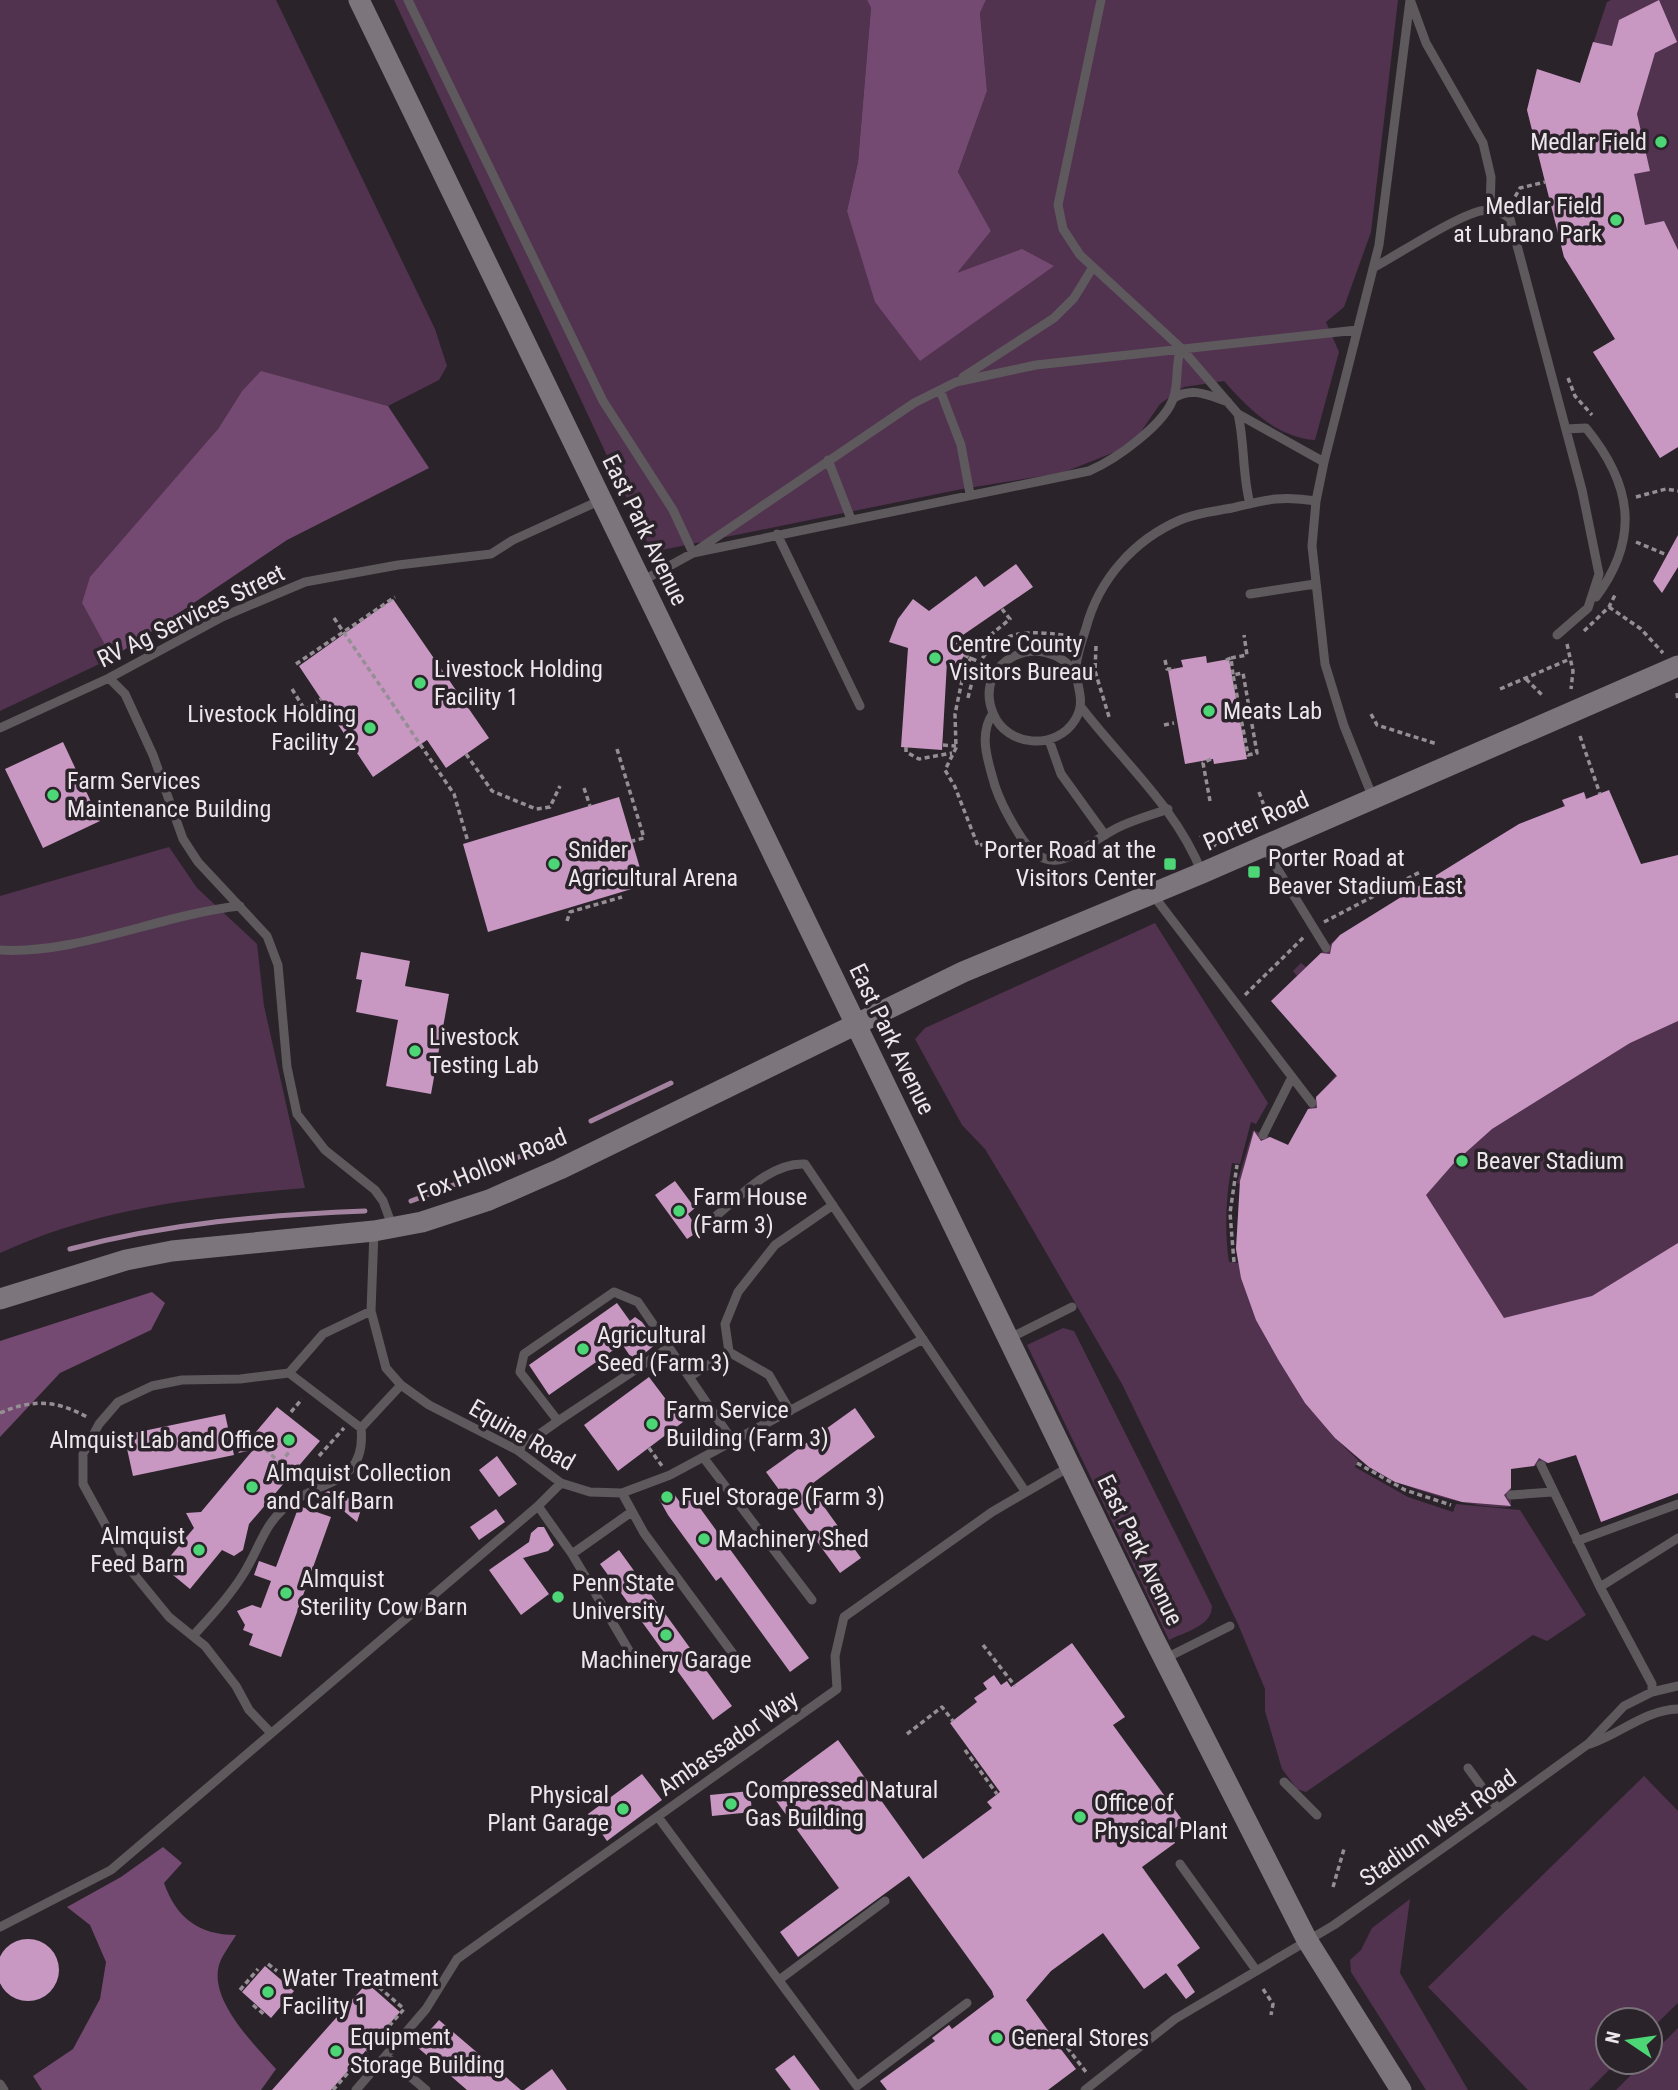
<svg xmlns="http://www.w3.org/2000/svg" width="1678" height="2090" viewBox="0 0 1678 2090" font-family="'Roboto Condensed',sans-serif">
<style>
.green{fill:#51324f}
.forest{fill:#754a72}
.lines{fill:none;stroke-linecap:round;stroke-linejoin:round}
.stream{stroke:#a382a0;stroke-width:5}
.building{fill:#c898c3}
.path{stroke:#958e94;stroke-width:3.5;stroke-dasharray:5 3.5;stroke-linecap:butt}
.lane{stroke:#5d595c;stroke-width:9}
.secondary{stroke:#7c757b;stroke-width:21}
.poi-dot{fill:#4dd676;stroke:#2b232a;stroke-width:2.5}
.labels{text-anchor:middle;dominant-baseline:central;stroke-width:7;stroke-linejoin:round;paint-order:stroke}
.poi-label{font-size:24px;fill:#ede7ec;stroke:#2b232a;text-anchor:start}
.street-label{font-size:24px;fill:#ede7ec;stroke:#2b232a}
</style>
<rect width="100%" height="100%" fill="#2b232a"/>
<!-- green -->
<path class="green" d="M0,0H276L435,329L447,366L439,380L388,406L261,372L242,391L218,429L82,603L112,658L0,711Z
M394,0H867L871,8L858,162L847,211L955,274L991,231L958,172L987,91L980,13L986,0H1398L1371,232L1344,307L1326,322L1339,352L1315,440C1276,437 1249,409 1224,381L1184,387L1160,404L1140,433L1115,452L1062,473L962,489L652,552Z
M1611,0H1678V447L1660,458L1593,352L1615,339L1564,257L1527,110L1537,69L1580,83L1607,2Z
M1609,790L1641,865L1678,855V1493L1601,1522L1576,1455L1541,1465L1511,1468V1507C1470,1509 1403,1489 1369,1467C1358,1459 1347,1448 1336,1439L1358,1460L1355,1467L1408,1497L1453,1512L1456,1504L1520,1510L1586,1615L1547,1641L1533,1635L1306,1792L1297,1789L1282,1769L1265,1711V1689L1238,1624L1122,1384L1018,1204L985,1149L962,1125L915,1039L925,1028L1155,923L1268,1103L1256,1124L1251,1122L1240,1164L1232,1163C1226,1197 1224,1228 1229,1262L1238,1263L1241,1273L1236,1249L1240,1184L1237,1183L1253,1130L1289,1145L1312,1103L1336,1075L1271,1001L1297,976L1293,971L1301,963L1306,967L1340,935L1519,824L1564,807L1562,800L1584,792L1587,799Z
M169,847L197,888L257,944L264,1006L305,1188C195,1198 102,1207 0,1253V896Z
M1063,1328L1074,1331L1212,1606C1212,1626 1185,1632 1169,1640L1027,1345Z
M1644,1776L1678,1811V2003L1650,2030V2020H1608V2062H1617L1589,2090H1528L1428,1987Z
M1410,1899L1400,1973L1468,2090H1426L1351,1972L1350,1960L1361,1950L1372,1928Z
M1678,2028V2090H1616L1644,2062H1650V2056Z"/>
<!-- forest -->
<path class="forest" d="M867,0H986L980,13L987,91L958,172L991,231L957,273L1022,249L1054,266L920,361L875,302L847,211L858,162L871,8Z
M261,371L388,406L429,468L287,540L112,658L82,603L90,577L218,429L242,391Z
M152,1292L165,1303L151,1330L60,1373L0,1437V1341Z
M163,1847L182,1863L164,1883C176,1917 198,1935 236,1935C231,1944 222,1955 219,1965C209,2001 255,2045 276,2069L261,2090H42L33,2076L73,2049L100,1999L106,1962L90,1925L67,1907L121,1877Z"/>
<g class="lines">
<!-- stream -->
<path class="stream" d="M591,1121L671,1083
M411,1201L485,1173L542,1146
M70,1249C168,1223 265,1215 365,1211"/>
</g>
<!-- building -->
<path class="building" d="M1659,0L1677,42L1655,53L1637,114L1650,171L1634,174L1645,225L1664,221L1678,250V447L1660,458L1593,352L1615,339L1564,257L1527,110L1537,69L1580,83L1593,42L1612,46L1619,20Z
M1678,535V567L1662,593L1653,581Z
M1016,564L1033,587L960,637L971,643L957,668L947,662L942,750L901,747L908,648L889,642L898,619L913,599L929,611L976,576L984,587Z
M393,599L489,738L446,768L427,740L373,777L299,666Z
M1206,656L1207,663L1229,659L1247,759L1214,764L1213,759L1185,764L1168,670L1183,667L1181,660Z
M63,742L100,821L43,848L5,769Z
M1609,790L1641,864L1678,855V1021L1630,1043L1492,1129L1454,1163L1426,1195L1504,1318L1592,1296L1678,1243V1493L1601,1522L1576,1455L1548,1463L1539,1458L1534,1466L1511,1469V1488L1504,1495L1511,1506L1462,1502L1395,1482L1369,1467L1335,1438L1305,1403L1279,1361L1256,1320L1241,1278L1236,1249L1240,1181L1254,1131L1261,1141L1270,1137L1288,1145L1308,1109L1317,1108L1316,1097L1337,1076L1271,1001L1321,953L1330,954L1332,944L1340,935L1493,840L1519,824L1565,806L1562,800L1584,792L1586,799Z
M619,797L645,885L488,932L463,844Z
M361,952L410,961L405,986L449,994L431,1094L386,1086L398,1020L356,1012L362,980L356,979Z
M675,1181L695,1208L688,1214L699,1231L687,1239L655,1195Z
M617,1303L630,1321L635,1317L642,1322L657,1343L638,1359L630,1356L622,1344L549,1395L529,1365Z
M649,1377L683,1422L618,1471L584,1425Z
M277,1407L320,1441L249,1524L243,1550L234,1556L222,1550L190,1589L162,1566L194,1528L186,1513L201,1512L253,1450L238,1453Z
M855,1408L875,1437L809,1486L861,1558L840,1573L766,1472Z
M225,1414L234,1455L133,1476L124,1435Z
M497,1456L517,1484L499,1497L479,1470Z
M671,1490L682,1505L692,1497L809,1658L790,1672L721,1577L716,1581L668,1515L659,1499Z
M328,1491L363,1503L357,1522L323,1494Z
M299,1506L331,1517L281,1657L249,1645L253,1634L243,1630L245,1625L237,1611L252,1605L261,1608L271,1581L254,1575L259,1561L276,1567Z
M496,1509L505,1522L479,1540L470,1527Z
M538,1527H544L554,1545L548,1551L523,1558L549,1594L521,1615L489,1570L529,1542L531,1533Z
M619,1550L732,1706L713,1720L600,1564Z
M1072,1643L1125,1717L1113,1725L1183,1821L1169,1834L1175,1843L1142,1867L1200,1948L1177,1965L1195,1992L1186,1999L1166,1973L1144,1989L1103,1933L1051,1971L1026,2000L1052,2036L1058,2033L1065,2046L1060,2048L1076,2069L1048,2090H887L880,2081L935,2041L932,2038L949,2025L952,2029L994,1997L992,1991L909,1876L798,1957L780,1932L839,1888L769,1791L838,1740L923,1859L992,1808L987,1802L1000,1792L950,1723L977,1702L974,1698L987,1689L983,1683L994,1675L1001,1685L1007,1681L1011,1687Z
M642,1774L662,1800L607,1841L588,1814Z
M750,1791L752,1812L712,1816L710,1795Z
M-3 1970a31 31 0 1 1 62 0a31 31 0 1 1-62 0Z
M265,1966L294,1991L271,2018L242,1992Z
M367,1983L400,2012L331,2090H272Z
M439,2020L521,2090H467L416,2046Z
M794,2055L820,2090H791L775,2069Z
M552,2069L567,2090H524Z"/>
<g class="lines">
<!-- path -->
<path class="path" d="M1511,204L1520,188L1545,182
M1568,378L1575,396L1592,415
M1636,497L1666,489L1678,491
M1636,542L1667,555
M1609,607L1641,629L1663,653
M334,618L454,794L468,842
M1584,631L1609,607L1615,595
M1567,644L1573,671L1571,689
M1096,646L1095,671L1110,720
M964,655L979,662
M1231,658L1247,655L1244,635
M1165,660L1167,669H1175
M1226,660L1231,658L1233,675
M296,664L395,597
M1526,679L1544,697
M292,689L305,710L321,699
M1500,689L1570,659
M1677,693L1678,701
M968,698C982,634 1010,627 1070,636
M1239,706L1233,675L1243,673L1257,753L1248,755L1240,713
M1371,714L1377,725L1437,744
M1164,725L1174,723
M1580,736L1600,794
M943,745L956,746
M906,747V752L919,759L952,753
M617,749L644,838L632,841
M466,754L492,791L536,809L550,807L560,786
M584,788L590,806
M1259,792L1270,822
M1210,801L1203,763L1211,759
M1200,835L1216,846
M993,841L978,846L955,787L945,770L956,748L955,714L964,671L977,646L1010,619L1002,609
M567,921L570,912L622,897
M1324,922L1420,872
M1245,995L1304,937
M1234,1262L1230,1213L1237,1165
M291,1412L302,1399
M0,1413C32,1399 56,1400 87,1417
M649,1448L662,1466
M265,1449L298,1479L304,1480
M319,1456L344,1428
M280,1463L290,1451
M1357,1463L1405,1490L1451,1505
M309,1468L318,1475
M983,1645L1015,1686
M907,1734L942,1707L953,1721
M965,1750L997,1794
M1333,1887L1344,1849
M268,1964L277,1971
M1263,1989L1273,2004L1271,2015
M240,1990L258,1969
M253,2005L266,2016
M1062,2041L1086,2072
M333,2090L404,2009L373,1982"/>
<!-- lane -->
<path class="lane" d="M408,0L603,401L673,510L693,553L1089,471C1115,460 1167,423 1174,396C1179,380 1175,364 1181,348
M1101,0L1058,205L1063,229L1080,255L1181,348L1238,414L1324,462
M1411,2L1426,43L1483,143L1491,177L1490,210
M1373,268C1399,254 1453,218 1480,211C1490,209 1502,211 1510,219L1582,490L1599,574L1588,608L1557,635
M963,377L1054,318L1074,298L1093,267
M940,390L961,445L970,494
M1174,398C1192,386 1210,396 1228,402
M1238,414C1245,444 1242,474 1250,504
M1566,429L1586,428C1631,483 1641,537 1596,597
M828,460L851,519
M777,534L860,706
M642,581L693,553L914,403L956,382L1036,365L1357,330
M1250,594L1315,584
M1076,673C1042,627 972,661 993,713C1006,747 1056,751 1075,720C1085,704 1079,691 1076,675C1074,662 1082,641 1086,628C1099,579 1134,540 1180,520C1196,513 1216,511 1232,508C1265,500 1281,495 1316,501
M109,678L125,694L153,755L183,839L198,862L267,936L278,965L287,1067L297,1114L325,1150L375,1190L383,1201L393,1228
M1081,707C1123,762 1176,807 1202,873
M993,713C978,735 988,761 995,786C1001,804 1009,818 1019,834C1051,886 1078,848 1117,828C1133,820 1152,815 1168,809
M0,728L109,678L222,617L305,582L398,565L491,554L513,540L601,500
M1049,740L1061,774L1105,835
M1373,798L1344,726L1325,664L1312,546L1316,501L1324,462L1379,245L1410,0
M1264,847L1326,948
M1153,895L1312,1103
M0,950C76,955 163,914 240,906
M1263,1135L1292,1077
M710,1221C737,1200 769,1162 805,1164L1025,1491
M374,1231L371,1311L386,1368L401,1385L429,1405L517,1450L561,1483L590,1492L622,1493L670,1475L923,1339
M371,1311L323,1334L289,1373L361,1428L401,1385
M1008,1339L1072,1307
M689,1377L729,1352
M790,1411L769,1375L729,1352L725,1324L738,1292L775,1245L833,1205
M558,1421L668,1348
M517,1450L558,1421L520,1372L524,1354L614,1292L638,1302L732,1440
M703,1457L812,1600
M1541,1465L1600,1587L1652,1684V1692
M622,1493L644,1533L742,1666
M1511,1495L1552,1492
M538,1506L572,1554
M630,1513L572,1554L634,1659
M1577,1541L1678,1504
M1600,1587L1678,1538
M193,1636C211,1616 230,1596 244,1573C259,1549 264,1524 287,1506C319,1479 367,1486 361,1428
M1164,1659L1230,1626
M271,1733L249,1710L236,1686L205,1646L169,1617L129,1568L83,1484V1454L99,1424L118,1402L152,1386L182,1380L240,1379L289,1373
M1590,1744C1620,1734 1645,1710 1678,1709
M1468,1768L1498,1809
M1284,1782L1317,1815
M658,1817L857,2086L967,2003
M1180,1864L1256,1970
M0,1927L111,1870L538,1506L561,1483
M779,1980L885,1901
M386,2056L426,2090
M0,2084L4,2090
M356,2090L426,2009L457,1959L837,1689L835,1656L844,1617L992,1512L1069,1467
M1085,2090L1175,2019L1334,1925L1498,1809L1588,1744L1624,1706L1652,1692L1678,1686"/>
<!-- secondary -->
<path class="secondary" d="M359,0L1154,1639L1307,1940L1401,2090
M0,1299L126,1260L172,1251L374,1231L422,1222L489,1200L560,1169L963,972L1202,873L1678,666"/>
</g>
<!-- markers -->
<g class="poi-dot">
<circle cx="1661" cy="142" r="7"/>
<circle cx="1616" cy="220" r="7"/>
<circle cx="935" cy="658" r="7"/>
<circle cx="420" cy="683" r="7"/>
<circle cx="1209" cy="711" r="7"/>
<circle cx="370" cy="728" r="7"/>
<circle cx="53" cy="795" r="7"/>
<circle cx="554" cy="864" r="7"/>
<rect x="1163" y="857" width="14" height="14" rx="3.5"/>
<rect x="1247" y="865" width="14" height="14" rx="3.5"/>
<circle cx="415" cy="1051" r="7"/>
<circle cx="1462" cy="1161" r="7"/>
<circle cx="679" cy="1211" r="7"/>
<circle cx="583" cy="1349" r="7"/>
<circle cx="652" cy="1424" r="7"/>
<circle cx="289" cy="1440" r="7"/>
<circle cx="252" cy="1487" r="7"/>
<circle cx="667" cy="1497" r="7"/>
<circle cx="704" cy="1539" r="7"/>
<circle cx="199" cy="1550" r="7"/>
<circle cx="286" cy="1593" r="7"/>
<circle cx="558" cy="1597" r="7"/>
<circle cx="666" cy="1635" r="7"/>
<circle cx="731" cy="1804" r="7"/>
<circle cx="623" cy="1809" r="7"/>
<circle cx="1080" cy="1817" r="7"/>
<circle cx="268" cy="1992" r="7"/>
<circle cx="997" cy="2038" r="7"/>
<circle cx="336" cy="2051" r="7"/>
</g>
<g class="labels">
<!-- poi labels -->
<g class="poi-label">
<text x="1647" y="142" text-anchor="end">Medlar Field</text>
<text x="1602" y="206" text-anchor="end">Medlar Field<tspan x="1602" dy="28">at Lubrano Park</tspan></text>
<text x="949" y="644">Centre County<tspan x="949" dy="28">Visitors Bureau</tspan></text>
<text x="434" y="669">Livestock Holding<tspan x="434" dy="28">Facility 1</tspan></text>
<text x="1223" y="711">Meats Lab</text>
<text x="356" y="714" text-anchor="end">Livestock Holding<tspan x="356" dy="28">Facility 2</tspan></text>
<text x="67" y="781">Farm Services<tspan x="67" dy="28">Maintenance Building</tspan></text>
<text x="568" y="850">Snider<tspan x="568" dy="28">Agricultural Arena</tspan></text>
<text x="1156" y="850" text-anchor="end">Porter Road at the<tspan x="1156" dy="28">Visitors Center</tspan></text>
<text x="1268" y="858">Porter Road at<tspan x="1268" dy="28">Beaver Stadium East</tspan></text>
<text x="429" y="1037">Livestock<tspan x="429" dy="28">Testing Lab</tspan></text>
<text x="1476" y="1161">Beaver Stadium</text>
<text x="693" y="1197">Farm House<tspan x="693" dy="28">(Farm 3)</tspan></text>
<text x="597" y="1335">Agricultural<tspan x="597" dy="28">Seed (Farm 3)</tspan></text>
<text x="666" y="1410">Farm Service<tspan x="666" dy="28">Building (Farm 3)</tspan></text>
<text x="275" y="1440" text-anchor="end">Almquist Lab and Office</text>
<text x="266" y="1473">Almquist Collection<tspan x="266" dy="28">and Calf Barn</tspan></text>
<text x="681" y="1497">Fuel Storage (Farm 3)</text>
<text x="185" y="1536" text-anchor="end">Almquist<tspan x="185" dy="28">Feed Barn</tspan></text>
<text x="718" y="1539">Machinery Shed</text>
<text x="300" y="1579">Almquist<tspan x="300" dy="28">Sterility Cow Barn</tspan></text>
<text x="572" y="1583">Penn State<tspan x="572" dy="28">University</tspan></text>
<text x="666" y="1660" text-anchor="middle">Machinery Garage</text>
<text x="745" y="1790">Compressed Natural<tspan x="745" dy="28">Gas Building</tspan></text>
<text x="609" y="1795" text-anchor="end">Physical<tspan x="609" dy="28">Plant Garage</tspan></text>
<text x="1094" y="1803">Office of<tspan x="1094" dy="28">Physical Plant</tspan></text>
<text x="282" y="1978">Water Treatment<tspan x="282" dy="28">Facility 1</tspan></text>
<text x="350" y="2037">Equipment<tspan x="350" dy="28">Storage Building</tspan></text>
<text x="1011" y="2038">General Stores</text>
</g>
<!-- street labels -->
<g class="street-label">
<text transform="translate(645 530) rotate(64)">East Park Avenue</text>
<text transform="translate(191 616) rotate(-26)">RV Ag Services Street</text>
<text transform="translate(1256 821) rotate(-24)">Porter Road</text>
<text transform="translate(892 1039) rotate(64)">East Park Avenue</text>
<text transform="translate(492 1165) rotate(-22)">Fox Hollow Road</text>
<text transform="translate(522 1435) rotate(30)">Equine Road</text>
<text transform="translate(1140 1550) rotate(64)">East Park Avenue</text>
<text transform="translate(728 1743) rotate(-35)">Ambassador Way</text>
<text transform="translate(1438 1828) rotate(-35)">Stadium West Road</text>
</g>
</g>
<!-- north arrow -->
<g transform="translate(1629 2041) rotate(283)"><circle r="33" fill="#2b232a" stroke="#797178" stroke-width="2"/>
<path d="M0-5L12 26L0 18L-12 26Z" fill="#4dd676"/>
<text y="-10" font-size="19" font-weight="bold" text-anchor="middle" fill="#ede7ec">N</text>
</g>
</svg>
